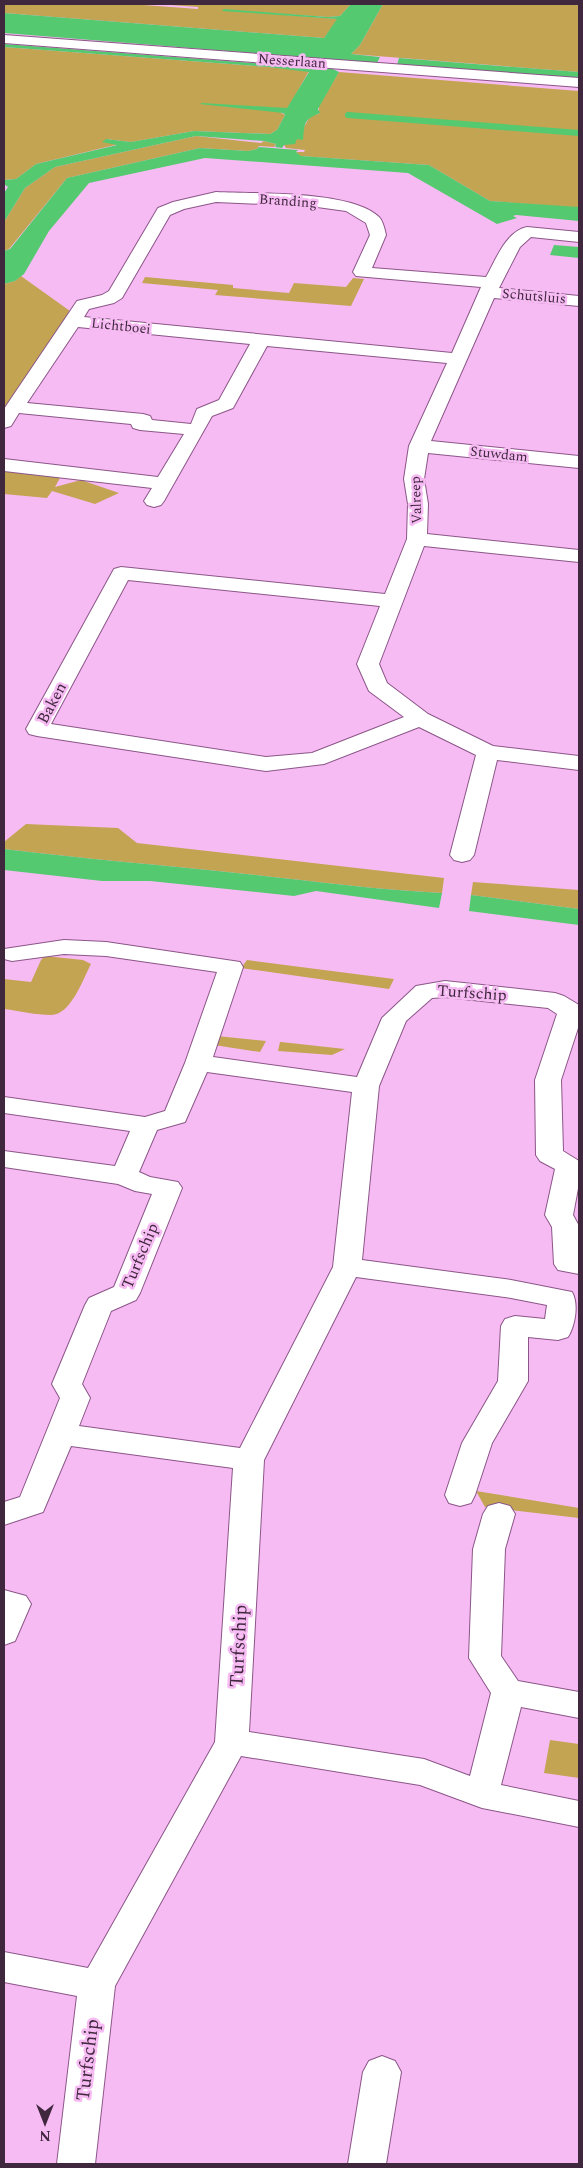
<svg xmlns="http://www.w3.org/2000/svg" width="583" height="2168" viewBox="0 0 583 2168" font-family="Spectral,serif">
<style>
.green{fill:#c3a452}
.water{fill:#55c970}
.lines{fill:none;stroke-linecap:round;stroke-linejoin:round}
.stream{stroke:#55c970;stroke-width:6}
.street-casing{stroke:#8b5688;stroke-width:2}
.street{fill:#fff;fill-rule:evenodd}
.labels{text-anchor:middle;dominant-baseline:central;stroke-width:5;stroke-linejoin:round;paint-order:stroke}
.far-street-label{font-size:14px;fill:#3f273d;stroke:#f7bbf3}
.street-label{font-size:16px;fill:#3f273d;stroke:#f7bbf3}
.near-street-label{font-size:19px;fill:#3f273d;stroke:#f7bbf3}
</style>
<rect width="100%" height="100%" fill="#f7bbf3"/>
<!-- green -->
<path class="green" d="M4,4H130L198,9V7L156,4H351L340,16L328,17L223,10L338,19L324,38L4,13Z
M383,4H579V72L351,54L360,45Z
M4,47L268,67L309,71L288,108H273L285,115L277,130L270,134L194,131L131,142L106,139L119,144L36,164L16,179L4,180Z
M339,72L579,91V208L490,201L429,165L300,156L296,152H304L305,150L286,148L284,145L297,139L311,115L319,114V106Z
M196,136L261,143L264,141L276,144L274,147L259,146L257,149L248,151L200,148L67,178L9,249L4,251V222L25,188L55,167Z
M21,276L70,311L4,409V284L15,281Z
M145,277L233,285V288L289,293L294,283L346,287L353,278L364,279L351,306L215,295L218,290L142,283Z
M4,471L61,476L55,487L81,480L119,493L95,504L52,491L47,498L4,494Z
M26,824L118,828L137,843L444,878L442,893C376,890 311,881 246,874C165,865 84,859 4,849V842Z
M473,882L579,890V909L471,895Z
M45,956L83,960L91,964C83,979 71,1015 51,1015C36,1015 19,1011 4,1009V979L31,982L41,960Z
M247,960L394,979L389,989L241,968Z
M217,1036L266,1041L260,1052L214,1045Z
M280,1042H281L345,1049L332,1055L278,1051Z
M476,1491L579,1508V1518L485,1507Z
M550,1740L579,1744V1778L544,1773Z"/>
<!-- water -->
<path class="water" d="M351,4H383L360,45L351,54L380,57L377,63L4,33V13L324,38L337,19L222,11L224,9L328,17L340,16Z
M4,44L333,69L339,72L318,109L320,113C303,120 305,123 303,140L297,139L295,144L284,145L282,148L275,147L276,144L264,141L196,136L55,167L25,188L4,222V193L8,187L4,184V180L16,179L36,164L117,145L102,142L106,139L131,142L194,131L270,134L277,130L285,115L283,113L200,104L202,103L287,108L309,72L268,67L4,47Z
M399,58L579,72V78L397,65Z
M259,147L298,150L296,152L301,156L429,165L490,201L579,207V221L516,215L513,216L517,218L497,224L408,173L205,158L89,183L49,231L24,274L15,281L4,284V251L10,249L67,178L200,148L248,151L257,149Z
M554,245L579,247V258L550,255Z
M4,849C84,859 165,865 246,874C311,881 376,890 442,893L439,908L316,891L294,896L150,881H102L4,870Z
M471,895L579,909V925L469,911Z"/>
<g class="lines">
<!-- stream -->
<path class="stream" d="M348,115L579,133"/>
<defs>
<path id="street" d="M4,35L579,78V87L4,43Z
M216,192C254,194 352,190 379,217C383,221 385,230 386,235L372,268L486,277C496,260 505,232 527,227L579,232V242L531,237L520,247L499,288L579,296V306L494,298L431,441L579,456V468L428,453L424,479L428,504L427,534L579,550V562L424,546L379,664L387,683L428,714L493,746L579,756V770L497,760L474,855L470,860L462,862L454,860L450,855L476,755L419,727L324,764L266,771L37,736L29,734L26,729L114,569L121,567L385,594L407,539L408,504L404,479L409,446L447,363L267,346L233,408L212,416L164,501L161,505L154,507L147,505L144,501L152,488L4,471V459L158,477L184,434L140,430L133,428L131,424L19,413L11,426L4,428V409L77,301L102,295L109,291L158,208L173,202ZM216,202L310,206L346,211L366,223L370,235L353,272L356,276L481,287L452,353L84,317L89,309L114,303L122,298L170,215L184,209ZM78,327L250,344L219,400L197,409L191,424L152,420L150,416L143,414L27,403ZM128,580L380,606L357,664L369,691L404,717L312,753L266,757L51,724Z
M64,940L106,942L240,962L243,967L213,1057L357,1077L382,1018L416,986L445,981L555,993L564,996L579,1005V1025L561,1080L563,1151L579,1161V1183L573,1215L579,1226V1274L558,1270L554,1264L552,1227L545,1215L555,1169L540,1161L536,1155L535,1080L557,1014L548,1008L445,997L432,998L406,1021L379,1086L362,1260L511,1280L572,1292C579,1304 575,1326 568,1337L558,1340L528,1337V1381L492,1443L475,1495L471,1503L460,1506L449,1503L445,1495L462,1443L498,1381L501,1326L505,1319L515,1316L545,1319L547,1305L511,1298L356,1277L264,1460L249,1732L424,1759L470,1776L491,1693L469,1658L473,1549L483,1514L488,1506L499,1503L510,1506L515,1514L505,1549L501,1656L518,1681L579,1692V1718L521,1707L501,1785L579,1801V1827L482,1808L420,1785L241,1756L115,1986L95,2164H57L77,1996L4,1982V1952L88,1968L215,1742L233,1468L71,1446L43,1512L4,1525V1502L20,1497L60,1398L52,1384L85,1305L89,1298L114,1287L152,1194L135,1191L118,1184L4,1167V1151L115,1166L130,1131L4,1113V1097L145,1117L165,1111L185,1063L217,972L106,956L64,954L12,961L4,959V949ZM207,1072L352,1092L333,1267L240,1448L79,1426L90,1398L82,1384L111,1311L136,1300L140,1293L182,1188L178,1182L150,1177L139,1172L157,1130L185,1122Z
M4,1590L26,1596L31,1604L15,1641L4,1645Z
M382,2056L395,2061L401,2072L386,2164H348L363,2072L369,2061Z"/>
</defs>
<!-- street casing -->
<use href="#street" class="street-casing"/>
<!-- street -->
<use href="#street" class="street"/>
</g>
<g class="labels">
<!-- far-street labels -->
<g class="far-street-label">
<text transform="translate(292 61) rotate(4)">Nesserlaan</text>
<text transform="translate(288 201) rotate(4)">Branding</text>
<text transform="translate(534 296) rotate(5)">Schutsluis</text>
<text transform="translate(121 326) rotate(6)">Lichtboei</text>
<text transform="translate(499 454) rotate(6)">Stuwdam</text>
<text transform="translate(416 500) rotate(-92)">Valreep</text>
</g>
<!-- street labels -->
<g class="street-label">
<text transform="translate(52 703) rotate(-62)">Baken</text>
<text transform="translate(472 993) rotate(4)">Turfschip</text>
<text transform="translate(140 1256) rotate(-67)">Turfschip</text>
</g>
<!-- near-street labels -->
<g class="near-street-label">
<text transform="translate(239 1646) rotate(-87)">Turfschip</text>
<text transform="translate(88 2060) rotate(-83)">Turfschip</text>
</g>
</g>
<!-- border -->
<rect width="583" height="2168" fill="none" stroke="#3f273d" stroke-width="10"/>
<!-- north arrow -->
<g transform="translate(45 2123) rotate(180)" stroke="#f7bbf3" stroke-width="4" paint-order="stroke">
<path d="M0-4L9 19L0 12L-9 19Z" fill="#3f273d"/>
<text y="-8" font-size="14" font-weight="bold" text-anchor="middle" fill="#3f273d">N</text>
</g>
</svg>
